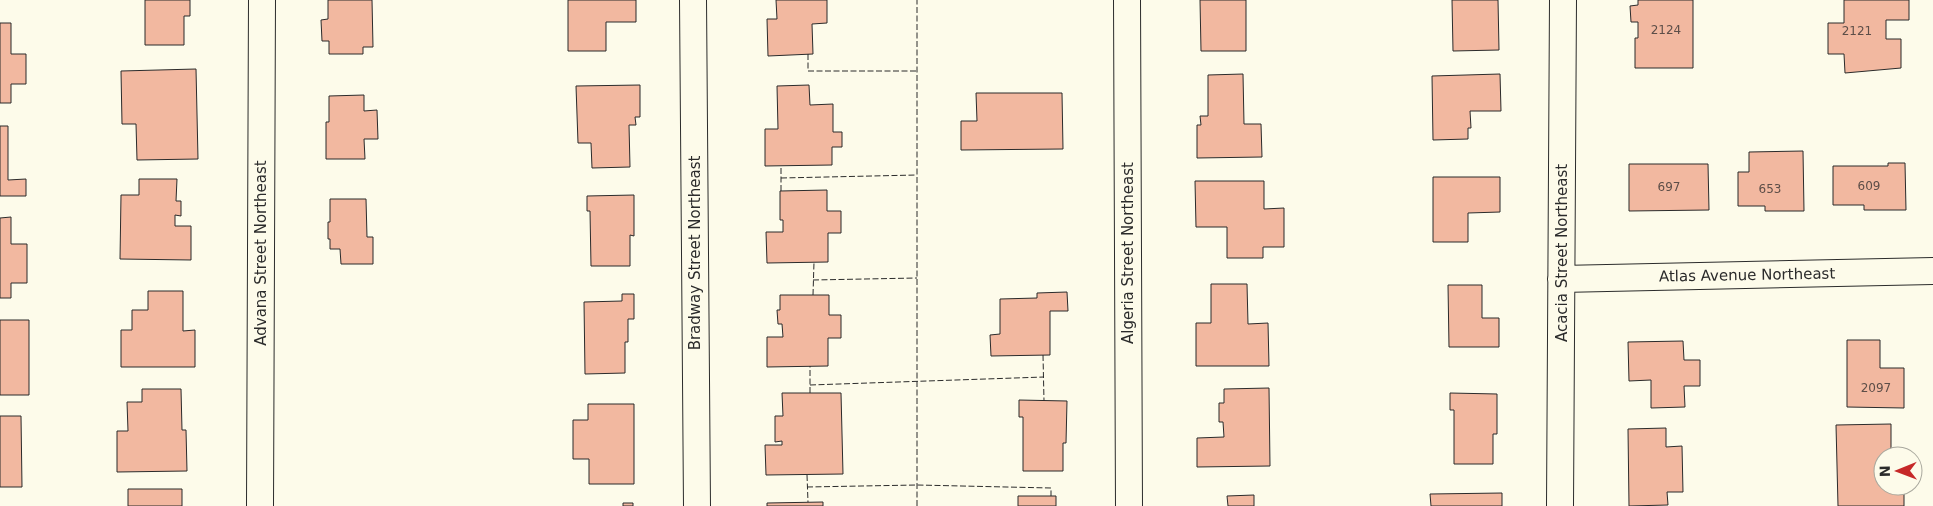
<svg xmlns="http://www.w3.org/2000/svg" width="1933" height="506" viewBox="0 0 1933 506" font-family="'DejaVu Sans',sans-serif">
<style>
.building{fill:#f2b8a0;stroke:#2b2b2b}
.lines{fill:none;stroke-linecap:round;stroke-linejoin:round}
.street-casing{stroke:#2b2b2b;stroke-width:28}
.street{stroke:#fdfbea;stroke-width:26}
.fence{stroke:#2b2b2b;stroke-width:1;stroke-dasharray:6 2.5;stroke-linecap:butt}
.labels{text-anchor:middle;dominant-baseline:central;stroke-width:4;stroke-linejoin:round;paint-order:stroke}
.number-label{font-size:12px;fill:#5d4e48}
.street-label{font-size:15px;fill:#2b2b2b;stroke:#fdfbea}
</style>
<rect width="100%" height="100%" fill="#fdfbea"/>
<!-- building -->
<path class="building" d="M145,0H190V16H184V45H145Z
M328,0H372L373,47H363V54H329V41H322L321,20L328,19Z
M568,0H636V22H606V51H568Z
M776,0H827V23L812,24L813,54L768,56L767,19H777Z
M1200,0H1246V51H1201Z
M1452,0H1498L1499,50L1453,51Z
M1638,0H1693V68H1635V38H1638V22H1631L1630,6L1638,5Z
M1844,0H1909V20H1886V39H1901V68L1845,73L1844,54H1828V23H1844Z
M0,23H11V54H26V84H11V103H0Z
M196,69L198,159L137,160L136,124H122L121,71Z
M1243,74L1244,124H1261L1262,157L1197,158V125H1201L1200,116H1208V75Z
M1500,74L1501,111H1470L1471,128H1468V139L1433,140L1432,76Z
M640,85V117H635L636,125H629L630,167L592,168L591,143H578L576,86Z
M809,85L810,105L833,104V132H842V147H832V165L765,166V129H778L777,86Z
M976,93H1062L1063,149L961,150V121H977Z
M364,95V111L377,110L378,139H364L365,159H326V122H329V96Z
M0,126H8V180L26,179V196H0Z
M1803,151L1804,211H1765V206H1738V172H1749V152Z
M1888,163H1905L1906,210H1864V205H1833V166H1888Z
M1629,164H1708L1709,210L1629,211Z
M1433,177H1500V212L1468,213V242H1433Z
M139,179H177L176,201H181V216L175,215V226H191V260L120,259L121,195H139Z
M1195,181H1264V209L1284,208V247H1263V258H1227V227H1196Z
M827,190V211H841V233H828V262L767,263L766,232H783V220H780V191Z
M634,195V236L630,235V266H591L590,211H587V196Z
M330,199H366L367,237H373V264H341L340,249H330V239H328V222H330Z
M11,217V244H27V283H11V298H0V218Z
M1211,284H1247L1248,324L1268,323L1269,366H1196V323H1211Z
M1448,285H1482V318H1499V347H1449Z
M148,291H183V331L195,330V367H121V330H132V310H148Z
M1067,292L1068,311H1050V355L991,356L990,335L1000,334V299L1037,298V293Z
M622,294H634V319H628V342H625V373L585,374L584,302L622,301Z
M780,295H829V315H841V338H828V366L767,367V337H783L782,324H778L777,310H780Z
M0,320H29V395H0Z
M1847,340H1880V368H1904V408L1847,407Z
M1683,341L1684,360H1700V386H1684L1685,407L1651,408V380L1629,381L1628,342Z
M1269,388L1270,466L1197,467V438L1224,437L1223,422H1219V403H1224V389Z
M142,389H181L182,430H186L187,471L117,472V431H128L127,402H142Z
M782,393H841L843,474L766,475L765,445H782V441L775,442V416H783Z
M1450,393L1497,394V434H1493V464H1454V410H1450Z
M1019,400L1067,401L1066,443H1063V471H1023V417H1019Z
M588,404H634V484H589V459H573V420H588Z
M0,416H21L22,487H0Z
M1891,424V456H1883V486H1904V506H1838L1836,425Z
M1666,428V447L1682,446L1683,492H1667L1668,505L1629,506L1628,429Z
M128,489H182V506H128Z
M1502,493V506H1431L1430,494Z
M1254,495V506H1228L1227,496Z
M1018,496H1056V506H1018Z
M823,502V506H767V503Z
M623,503H633V506H623Z"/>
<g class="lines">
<defs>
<path id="street" d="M693,0L697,506
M1127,0L1129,506
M1561,279L1933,271
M260,506L262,0
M1560,506L1563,0"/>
</defs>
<!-- street casing -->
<use href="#street" class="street-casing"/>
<!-- street -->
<use href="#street" class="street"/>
<!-- fence -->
<path class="fence" d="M808,54V71H917
M781,178L917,175
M781,191V166
M813,280L917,278
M813,295L814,262
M1043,355L1044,401
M810,385L1044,377
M810,393V366
M807,475L808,502
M807,487L917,485L1051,488V496
M917,506V0"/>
</g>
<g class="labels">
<!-- number labels -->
<g class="number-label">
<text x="1666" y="30">2124</text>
<text x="1857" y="31">2121</text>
<text x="1869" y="186">609</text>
<text x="1669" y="187">697</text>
<text x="1770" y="189">653</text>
<text x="1876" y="388">2097</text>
</g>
<!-- street labels -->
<g class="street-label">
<text transform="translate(261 253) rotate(-90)">Advana Street Northeast</text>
<text transform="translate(695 253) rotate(-90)">Bradway Street Northeast</text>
<text transform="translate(1128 253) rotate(-90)">Algeria Street Northeast</text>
<text transform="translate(1562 253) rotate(-90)">Acacia Street Northeast</text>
<text transform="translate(1747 275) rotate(-1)">Atlas Avenue Northeast</text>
</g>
</g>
<!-- north arrow -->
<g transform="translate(1898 471) rotate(269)"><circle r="24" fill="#fdfbea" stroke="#a9a89e"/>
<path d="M0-4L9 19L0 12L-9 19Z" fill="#c62828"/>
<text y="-8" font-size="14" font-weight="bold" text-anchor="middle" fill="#2b2b2b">N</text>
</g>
</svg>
